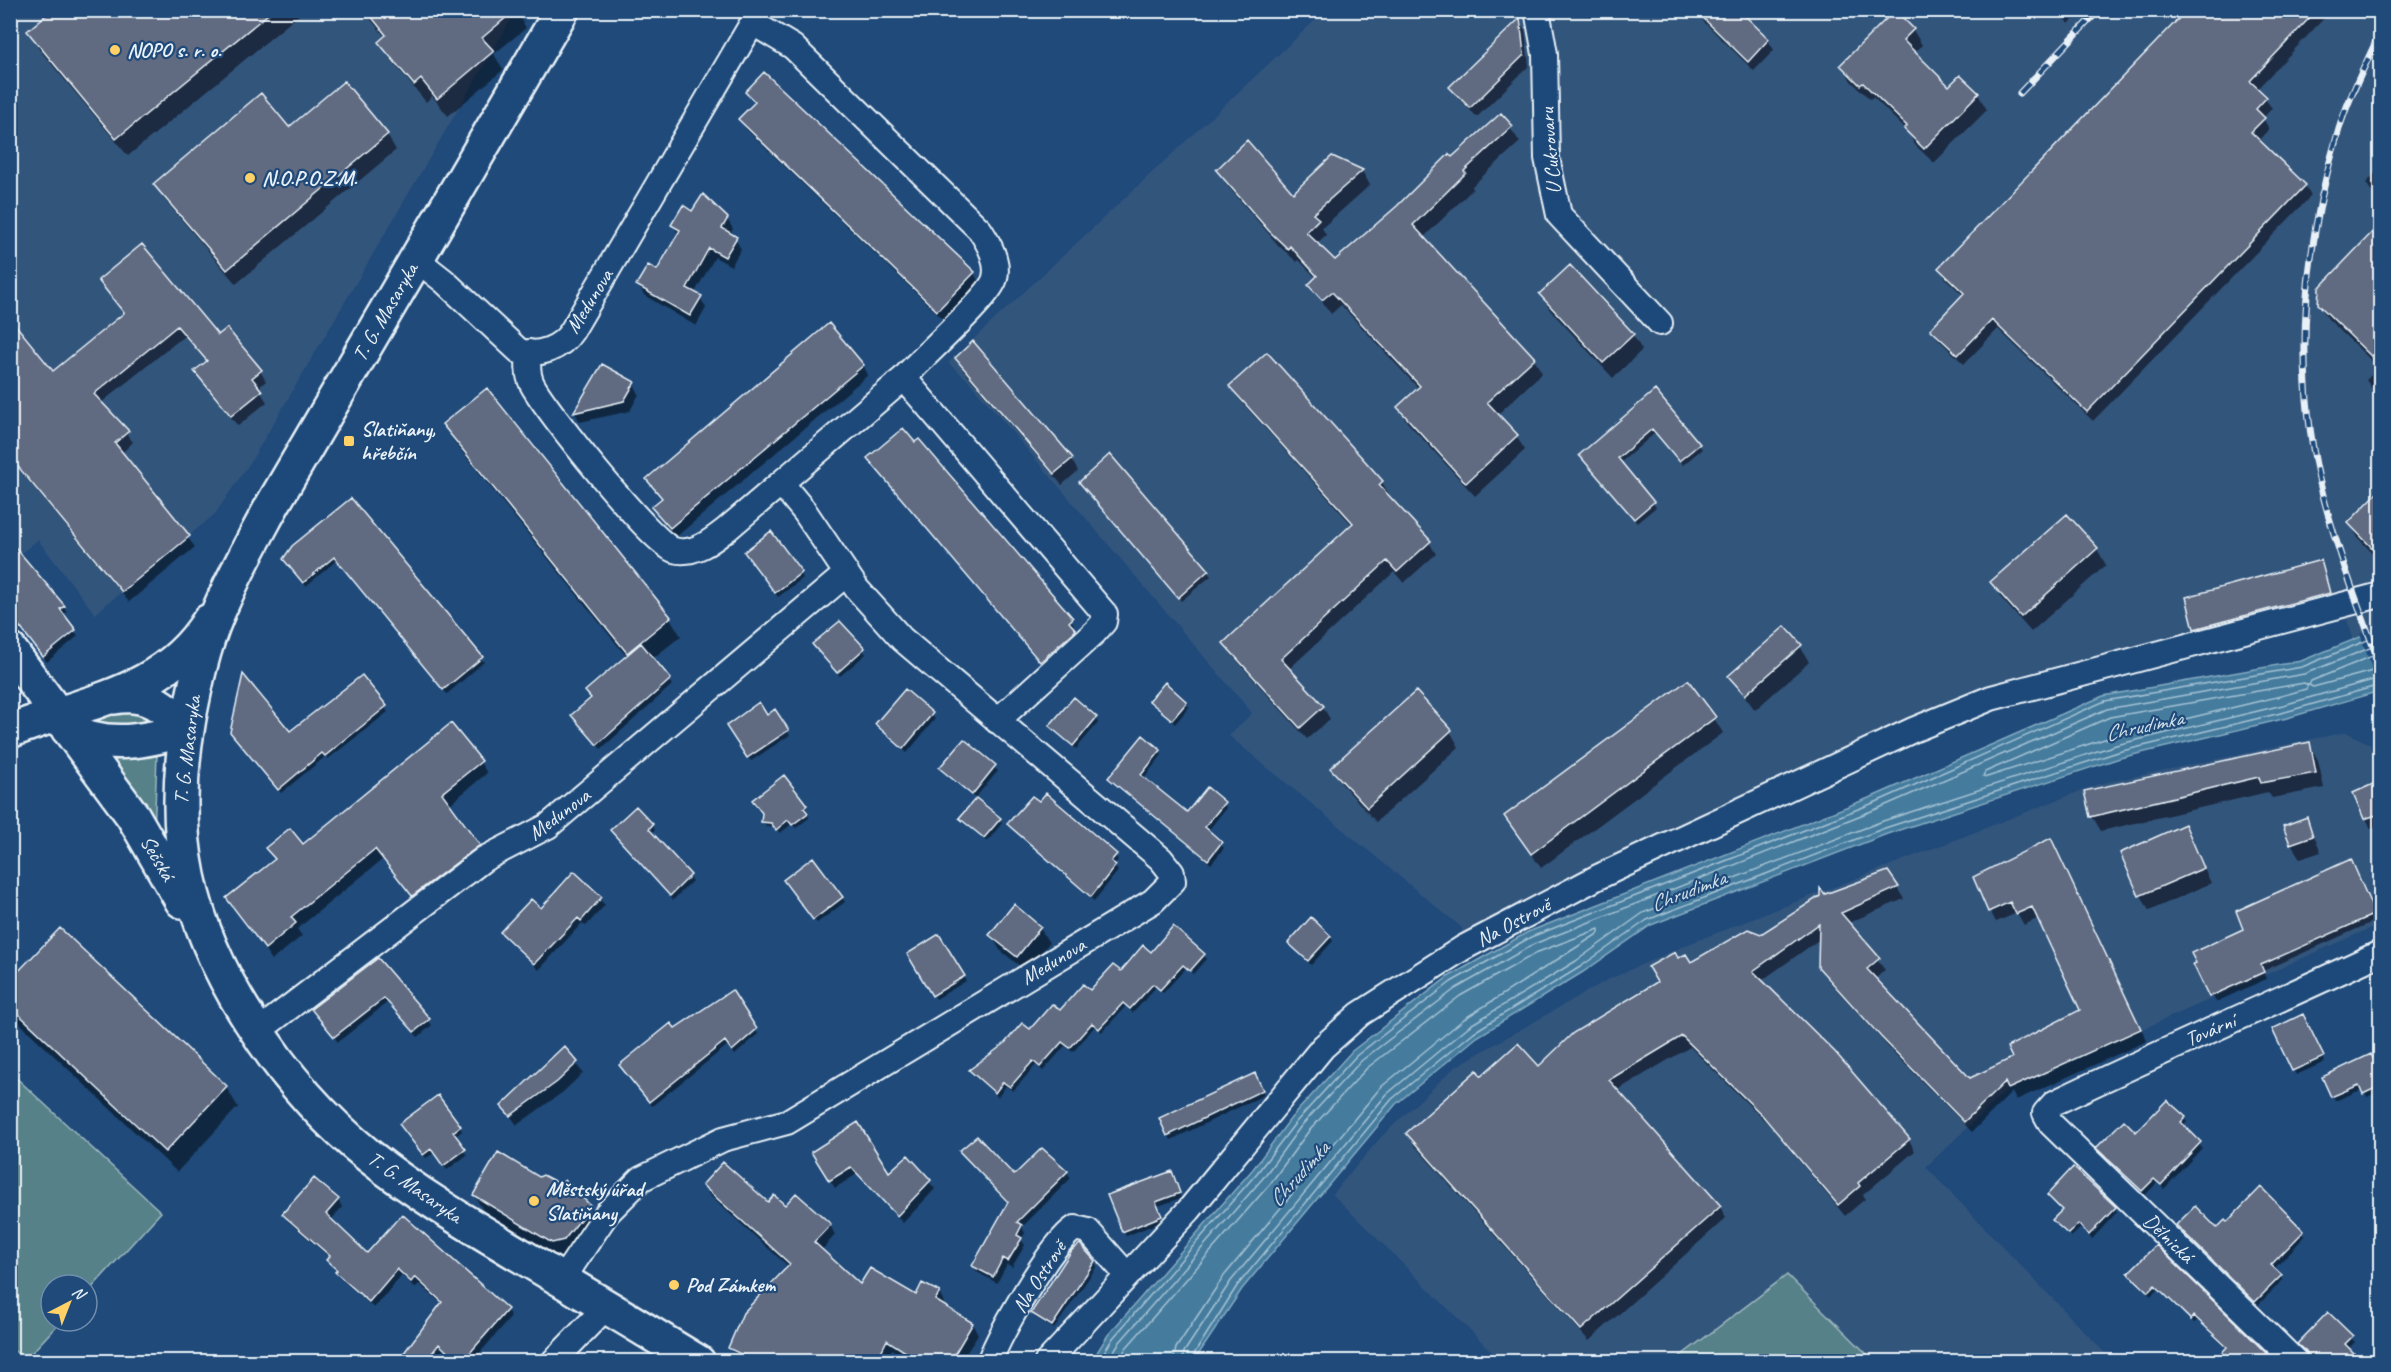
<svg xmlns="http://www.w3.org/2000/svg" width="2391" height="1372" viewBox="0 0 2391 1372" font-family="Caveat,sans-serif">
<style>
.built{fill:#32547c}
.green{fill:#568189;stroke:#9fb9c0;stroke-width:1.5}
.water{fill:#447c9e;stroke:#86abc2;stroke-width:1.5}
.pier{fill:#1f4a7a}
.shadow{fill:#0007}
.lines{fill:none;stroke-linecap:round;stroke-linejoin:round}
.shore{stroke:#a6c2d4;stroke-width:1.5}
.building{fill:#606a81;stroke:#e8f1f8;stroke-width:1.5}
.street-casing{stroke:#e8f1f8;stroke-width:28}
.secondary-casing{stroke:#e8f1f8;stroke-width:38}
.street{stroke:#1f4a7a;stroke-width:24}
.secondary{stroke:#1f4a7a;stroke-width:33}
.rail-casing{stroke:#e8f1f8;stroke-width:7}
.rail{stroke:#1f4a7a;stroke-width:4.5;stroke-dasharray:14;stroke-linecap:butt}
.poi-dot{fill:#ffd166;stroke:#1f4a7a;stroke-width:2}
.labels{text-anchor:middle;dominant-baseline:central;stroke-width:4.5;stroke-linejoin:round;paint-order:stroke}
.poi-label{font-size:21px;font-weight:bold;fill:#e8f1f8;stroke:#1f4a7a;text-anchor:start}
.street-label{font-size:21px;fill:#e8f1f8;stroke:#1f4a7a}
.water-label{font-size:22px;font-style:italic;fill:#cfdfea;stroke:#1f4a7a}
</style>
<rect width="100%" height="100%" fill="#1f4a7a"/>
<filter id="ink" filterUnits="userSpaceOnUse"><feTurbulence type="fractalNoise" baseFrequency=".0167" numOctaves="2"/><feDisplacementMap in="SourceGraphic" scale="12" xChannelSelector="R" yChannelSelector="G"/><feConvolveMatrix kernelMatrix="1 2 1 2 8 2 1 2 1" color-interpolation-filters="sRGB"/></filter>
<g filter="url(#ink)">
<!-- built -->
<path class="built" d="M11,11H516L252,460L215,514L95,614L38,540L11,561Z
M1325,11H2380V77L2373,90L2380,97V584L2372,586L2380,611V719L2339,596L2046,678L1462,938V928L1229,736L1252,713L967,379L948,363Z
M2346,732L2370,744L2380,766V924L2008,1089L1926,1167L2113,1361H1874L1787,1275L1674,1361H1501L1332,1194L1382,1136L1455,1067L1607,980L1688,944L2098,784Z"/>
<!-- green -->
<path class="green" d="M122,706L160,719L132,732L77,717Z
M107,754L157,755L154,835Z
M11,1073L161,1212L87,1293V1285H51V1321H61L25,1360L10,1347Z
M1787,1275L1874,1361H1674Z"/>
<!-- water -->
<path class="water" d="M2380,629V691L2287,718L2120,758L1887,834L1651,925L1583,972L1477,1037L1396,1104L1242,1289L1194,1361L1091,1362L1108,1335L1253,1169L1291,1118L1352,1051L1448,977L1528,932L1874,796L2103,696L2301,661Z"/>
<!-- pier -->
<path class="pier" d="M2380,626V692L2360,634Z"/>
<!-- shadow -->
<path class="shadow" d="M54,10H305L128,156L39,49L28,32Z
M363,10H516L526,28L494,54L503,70L448,116L432,96L426,102L391,60L380,42L386,38Z
M1738,10L1768,40L1774,50L1754,71L1704,22L1698,12Z
M2056,10H2082L2069,24Z
M2189,10H2332L2257,89L2272,108L2263,118L2269,129L2258,141L2305,186L2311,196L2093,421L1998,329L1964,364L1938,339L1932,329L1964,296L1946,279L1940,269Z
M1519,21L1525,30L1529,66L1477,117L1457,97L1451,87Z
M1913,30L1922,45L1914,53L1949,88L1978,94L1987,110L1934,163L1915,145L1908,132L1873,97L1870,99L1851,81L1842,65Z
M343,83L387,135L396,150L236,284L164,199L155,184L289,129Z
M747,92L974,273L979,283L944,320L746,129L740,119L755,104Z
M1501,115L1520,142L1472,186L1473,189L1423,238L1534,359L1542,373L1497,415L1516,436L1525,450L1475,496L1407,422L1398,407L1419,389L1341,305L1331,314L1310,285L1317,279L1299,260L1297,262L1279,246L1226,184L1218,170L1293,195L1333,158L1362,171L1370,185L1322,228L1326,235L1316,244L1335,262Z
M2380,168V204L2366,183Z
M693,213L727,219L733,229L729,235L735,239L741,249L731,266L715,257L694,294L700,297L706,308L696,326L644,295L638,285L658,272L679,235L673,225Z
M2380,226V400L2366,380L2379,368L2328,319L2319,304L2321,288Z
M1570,267L1633,335L1642,350L1613,378L1550,310L1541,295Z
M100,280L218,337L260,371L266,381L258,388L267,402L238,426L202,382L196,372L207,362L184,336L101,403L133,442L121,454L195,547L129,602L10,459V321L53,373L125,314Z
M1267,354L1382,482L1389,494L1387,496L1429,542L1436,554L1404,583L1394,572L1289,669L1323,707L1330,719L1307,739L1232,655L1225,643L1352,525L1238,398L1231,386Z
M957,358L1071,459L1078,471L1062,485L963,370Z
M863,365L868,375L676,537L659,517L653,507L662,500L648,480Z
M602,366L634,384L639,394L630,411L580,422L575,413Z
M1655,392L1702,449L1683,465L1655,433L1620,463L1656,507L1637,523L1583,459Z
M444,425L670,618L681,636L652,659L672,685L601,749L576,720L592,699L587,692L627,657L455,443Z
M919,441L1074,624L1071,627L1077,636L1044,666L871,463Z
M1110,457L1211,576L1181,601L1083,487Z
M2380,492V561L2358,538L2350,523Z
M350,500L484,662L447,694L337,560L306,586L287,563Z
M2067,516L2097,549L2106,565L2031,632L2001,598L1992,583Z
M771,534L803,578L778,597L749,557Z
M2321,562L2332,598L2198,633L2196,629L2187,599Z
M63,606L67,612L62,615L78,636L47,662L10,613Z
M840,623L866,654L840,676L817,649Z
M1800,646L1809,662L1755,710L1730,676Z
M362,677L388,712L328,759L326,756L281,793L235,737L290,733Z
M905,691L935,719L907,753L877,725Z
M1151,701L1186,703L1189,707L1175,724Z
M775,711L790,735L751,761L728,727L767,717Z
M1096,718L1098,723L1076,749L1051,726Z
M1714,718L1723,733L1541,868L1506,817Z
M1450,731L1459,747L1376,822L1341,783L1332,768Z
M965,741L998,771L975,798L941,768Z
M2309,744L2318,760L2324,788L2272,798L2268,792L2101,831L2092,816Z
M1160,751L1162,755L1143,779L1187,814L1224,803L1226,808L1207,832L1224,848L1211,864L1110,778Z
M480,762L487,773L449,805L485,858L420,906L383,859L297,929L302,936L272,960L228,898L275,861L267,848L303,846Z
M783,778L806,806L809,818L796,828L792,824L780,833L775,827L766,826L763,821Z
M2380,783V826L2371,829L2355,794Z
M961,818L1000,819L1002,823L987,842Z
M2307,819L2321,852L2300,859L2291,843Z
M1009,824L1115,855L1118,860L1113,865L1118,871L1094,901Z
M652,825L655,830L651,833L692,881L673,900L612,831Z
M2184,826L2211,883L2149,911L2141,895Z
M2051,840L2147,1041L2016,1100L2012,1092L1972,1132L1890,1049L1827,979L1820,967V939L1761,981L1909,1140L1915,1151L1863,1195L1865,1199L1845,1216L1770,1126L1690,1047L1616,1091L1720,1207L1726,1218L1589,1341L1414,1145L1407,1134L1481,1078L1539,1068L1659,983L1678,960L1690,964L1761,936L1825,896L1897,888L1904,899L1848,923L1885,970L1875,979L1970,1079L2014,1059L2082,1011L2039,918L2024,925L2017,913L1996,922L1990,911Z
M2354,867L2377,920L2263,971L2266,979L2216,1002L2195,965L2244,930Z
M574,874L605,905L586,926L582,923L539,970L502,933L541,910Z
M787,885L842,897L845,902L817,923Z
M1040,928L1049,943L1026,971L1000,950L991,935Z
M938,937L966,981L936,999L909,955Z
M1330,937L1333,941L1311,965L1290,943Z
M1151,954L1204,955L1206,959L1193,974L1186,968L1163,993L1156,987L1133,1013L1126,1006L1102,1032L1095,1026L1073,1052L1065,1046L1043,1071L1036,1065L1013,1091L1006,1086L998,1097L973,1075L971,1071Z
M378,960L432,1025L418,1037L388,1002L338,1042L317,1015Z
M10,982L226,1087L238,1107L177,1172L11,1015Z
M731,992L758,1034L735,1055L728,1045L652,1106L624,1070L675,1030Z
M2305,1021L2325,1062L2296,1075L2274,1030Z
M564,1049L583,1073L563,1092L517,1125L503,1106Z
M2370,1056L2380,1074V1091L2367,1097L2363,1089L2335,1101L2332,1096Z
M1257,1079L1264,1095L1171,1140L1169,1135Z
M2184,1118L2187,1122L2183,1126L2202,1148L2164,1189L2158,1182L2145,1195L2098,1148Z
M460,1127L462,1131L455,1137L467,1155L447,1170L434,1153L426,1158L404,1129Z
M961,1151L1014,1177L1067,1172L1071,1178L1022,1227L1025,1233L1021,1240L1025,1245L1012,1267L1007,1264L997,1283L977,1272L973,1266L1008,1204Z
M813,1153L889,1174L908,1157L935,1189L903,1223L857,1174L835,1188Z
M1174,1177L1181,1198L1158,1206L1163,1221L1126,1236L1123,1231Z
M704,1185L786,1207L830,1225L835,1235L821,1251L861,1286L917,1297L939,1293L944,1303L943,1306L972,1324L978,1334L961,1362H912L892,1349L886,1362H744L736,1357L730,1348L789,1267L709,1195Z
M474,1195L590,1207L599,1223L572,1256L562,1258L483,1210Z
M2049,1195L2115,1208L2117,1212L2092,1239L2081,1228L2071,1237L2054,1220L2063,1211Z
M338,1200L342,1207L331,1220L367,1255L507,1310L511,1317L472,1362H456L444,1350L435,1362H399L442,1304L419,1284L415,1288L402,1275L374,1308L341,1279L328,1260L330,1258L288,1221L284,1214Z
M2178,1226L2217,1230L2303,1232L2305,1236L2274,1269L2283,1280L2258,1305Z
M2156,1248L2273,1362L2227,1349L2198,1320L2194,1323L2158,1289L2151,1296L2133,1278L2130,1273Z
M1094,1262L1097,1266L1054,1329L1035,1317L1033,1313Z
M2328,1314L2355,1342L2348,1349L2311,1359L2299,1344Z"/>
<g class="lines">
<!-- shore -->
<path class="shore" d="M2380,653L2311,681L2309,685L2313,687L2380,669
M2304,683L2308,685L2306,689L2281,696L2114,736L1987,777L1983,776L1985,772L2110,717Z
M1098,1362L1113,1338L1257,1173L1296,1122L1356,1056L1451,982L1531,937L1876,802L2105,701L2302,667L2380,635
M1107,1362L1119,1343L1263,1178L1301,1126L1361,1061L1455,989L1534,944L1879,808L2107,709L2304,674L2380,644
M1118,1362L1126,1348L1270,1184L1308,1132L1367,1068L1460,996L1538,952L1599,929V933L1464,1019L1381,1087L1224,1276L1176,1348L1173,1362
M1182,1362L1184,1352L1231,1281L1387,1094L1469,1026L1576,961L1643,913L1883,821L2116,745L2283,705L2380,678
M1189,1362L1237,1286L1392,1099L1474,1032L1580,967L1647,920L1885,828L2118,752L2285,712L2380,685"/>
</g>
<!-- building -->
<path class="building" d="M52,10H273L116,139L27,31Z
M366,10H515L482,38L494,51L437,99L421,79L414,85L378,42L386,35Z
M1695,10H1739L1769,39L1748,62Z
M1895,10L1914,29L1903,40L1949,86L1960,75L1979,93L1924,149L1904,129L1907,126L1863,83L1860,85L1840,65Z
M2187,10H2317L2250,81L2267,97L2256,109L2265,118L2251,132L2306,185L2087,412L1992,320L1958,355L1930,329L1964,293L1938,268Z
M1520,18L1524,55L1470,108L1449,87Z
M764,72L975,272L937,311L738,119L755,102L745,92Z
M344,81L388,134L227,270L153,184L261,93L289,127Z
M1501,113L1513,126L1464,171L1466,173L1413,225L1535,358L1487,402L1518,435L1466,483L1397,407L1420,386L1332,292L1322,300L1308,285L1317,276L1290,246L1288,249L1269,231L1216,170L1247,140L1293,193L1332,156L1363,170L1313,214L1319,219L1306,232L1335,260L1397,206L1449,154L1452,157Z
M703,194L728,218L722,228L737,237L725,257L709,248L687,288L702,296L690,316L636,285L648,265L657,270L680,230L671,225L683,205L692,211Z
M2380,224V365L2318,304L2319,288Z
M142,244L218,335L227,328L262,370L252,378L262,391L231,416L194,371L207,361L177,326L94,394L129,431L115,443L190,536L122,592L10,457V318L53,371L124,313L98,280Z
M1570,265L1634,334L1603,363L1539,294Z
M829,323L864,365L670,528L651,507L662,498L646,479Z
M973,341L1073,458L1054,474L955,358Z
M1267,352L1383,481L1379,485L1431,541L1397,572L1387,561L1281,659L1324,706L1300,728L1223,643L1353,523L1229,386Z
M602,364L635,382L624,401L573,413Z
M487,388L671,617L627,653L442,424Z
M1655,390L1700,444L1679,461L1652,429L1618,458L1654,502L1634,519L1579,455Z
M903,428L915,442L919,439L1073,618L1069,622L1076,630L1040,662L867,458Z
M1110,454L1209,570L1178,598L1079,482Z
M2380,490V556L2348,523Z
M351,498L483,657L443,690L334,557L303,583L283,559L292,546Z
M2067,514L2098,548L2021,617L1990,582Z
M771,531L802,572L775,593L744,552Z
M10,541L65,606L60,609L76,630L43,657L10,614Z
M2321,560L2330,593L2194,629L2186,597Z
M840,621L865,648L837,673L812,644Z
M1785,626L1802,645L1745,695L1728,676Z
M641,643L671,679L597,745L571,715L591,698L585,691Z
M243,674L290,731L362,675L387,706L325,756L322,753L278,790L230,732Z
M1688,680L1716,717L1531,854L1504,816Z
M1165,682L1187,702L1172,720L1149,701Z
M905,689L933,713L903,749L875,724Z
M1416,691L1452,730L1367,808L1330,768Z
M1074,697L1097,717L1073,746L1049,726Z
M759,702L767,715L775,709L789,730L747,758L726,726Z
M451,723L482,761L442,793L480,845L412,896L375,849L291,917L296,923L265,949L226,898L275,859L265,848L290,828L303,844Z
M1143,735L1161,750L1141,775L1187,812L1207,787L1225,802L1205,827L1222,842L1208,860L1108,778Z
M964,739L996,765L972,795L939,768Z
M2310,742L2316,773L2261,783L2259,777L2090,817L2084,791Z
M784,775L807,805L804,808L808,813L792,825L788,820L776,830L771,823L761,822L762,813L752,800Z
M2380,781V814L2364,819L2353,793Z
M1046,793L1117,854L1111,861L1116,865L1091,897L1007,824L1032,796L1039,801Z
M976,798L1001,818L984,838L959,818Z
M636,806L653,824L649,829L691,875L670,896L610,830Z
M2307,817L2313,836L2290,844L2283,826Z
M2185,824L2204,868L2139,896L2120,853Z
M2051,838L2141,1029L2008,1089L2005,1082L1964,1122L1881,1037L1818,967L1819,924L1753,971L1835,1052L1910,1139L1858,1183L1860,1186L1838,1205L1762,1115L1682,1036L1609,1080L1721,1206L1581,1330L1406,1133L1477,1070L1481,1076L1518,1043L1539,1066L1573,1033L1657,982L1648,967L1675,952L1678,958L1686,954L1691,962L1748,929L1761,934L1820,896V888L1825,894L1888,871L1899,887L1841,913L1880,958L1867,969L1970,1078L2012,1058L2007,1047L2080,1010L2032,907L2016,914L2010,902L1988,912L1973,877Z
M813,857L843,897L813,920L783,880Z
M2351,859L2375,914L2261,965L2264,972L2209,997L2193,964L2196,963L2191,953L2243,929L2236,911Z
M574,871L602,897L581,921L578,918L534,964L500,932L531,899L541,908Z
M1014,904L1041,927L1017,957L989,935Z
M1311,917L1331,936L1308,961L1288,943Z
M1173,926L1205,954L1190,971L1183,965L1160,990L1153,984L1130,1009L1123,1003L1099,1029L1092,1023L1070,1048L1062,1042L1040,1067L1033,1061L1010,1087L1003,1082L995,1093L969,1070L1004,1044L1022,1023L1030,1029L1052,1004L1060,1010L1083,984L1090,990L1113,965L1121,971L1143,945L1151,952Z
M60,928L227,1086L165,1152L10,1006V980Z
M939,934L965,976L932,996L907,954Z
M378,958L430,1019L414,1032L384,998L334,1037L311,1009Z
M732,990L757,1029L732,1051L725,1041L649,1102L619,1065L671,1023L675,1028Z
M2303,1014L2324,1057L2292,1071L2272,1029Z
M564,1046L578,1062L557,1082L510,1116L501,1106Z
M2371,1054L2380,1072V1086L2363,1094L2359,1085L2331,1097L2322,1077Z
M1255,1073L1263,1090L1167,1136L1159,1118Z
M438,1095L461,1126L453,1132L466,1149L443,1166L431,1149L423,1155L399,1124Z
M2167,1100L2186,1117L2181,1122L2201,1142L2161,1185L2154,1179L2142,1191L2096,1148L2124,1120L2136,1132Z
M858,1122L889,1172L908,1155L931,1180L897,1216L851,1167L829,1181L811,1152Z
M977,1136L1014,1175L1042,1148L1068,1171L1017,1222L1022,1225L1017,1235L1022,1238L1008,1261L1003,1258L993,1277L972,1266L1008,1202L959,1151Z
M498,1152L539,1177L543,1175L560,1184L565,1180L591,1206L564,1240L552,1243L473,1195Z
M723,1162L768,1202L774,1195L785,1205L796,1193L831,1224L814,1242L860,1284L870,1268L916,1295L922,1283L940,1292L935,1300L973,1323L950,1362H921L887,1340L876,1362H757L728,1348L743,1313L790,1264L702,1185Z
M2073,1167L2116,1207L2089,1235L2078,1224L2068,1234L2052,1220L2062,1210L2047,1195Z
M1172,1171L1180,1193L1156,1202L1162,1216L1122,1232L1107,1195Z
M314,1178L339,1199L326,1214L367,1253L402,1214L508,1309L462,1362H458L439,1344L425,1362H397L442,1302L415,1277L411,1282L397,1269L369,1302L335,1272L337,1270L326,1260L330,1256L282,1214Z
M2261,1187L2304,1231L2271,1265L2282,1275L2255,1302L2176,1225L2195,1206L2217,1228L2225,1220L2227,1222Z
M1080,1244L1095,1261L1052,1326L1031,1313L1072,1250Z
M2156,1245L2235,1322L2275,1362H2213L2227,1347L2194,1316L2191,1320L2155,1285L2148,1292L2128,1273Z
M2328,1312L2353,1336L2345,1344L2363,1362H2310L2306,1352L2297,1344Z"/>
<g class="lines">
<defs>
<path id="street" d="M1537,10L1545,54L1547,158L1559,215L1660,323
M416,259L444,281L519,351C539,357 561,348 572,331L760,10
M529,352C528,363 527,374 532,384C544,408 653,545 674,550C693,556 713,540 727,529L904,378C921,357 991,297 995,278C999,261 989,244 980,230L793,47L753,23
M904,378L1105,614L1104,622L1095,632L997,721
M257,1032L484,859L548,826L846,574
M562,1280L607,1213L641,1179L723,1139L787,1122L1153,901L1173,881L1172,873L1161,859L902,639L857,589L805,512L781,483
M553,1362L606,1307
M989,1362C1001,1332 1050,1244 1075,1228L1088,1231L1127,1275
M1047,1362L1189,1210L1323,1047L1360,1014L1463,948L1598,877L1913,730L1991,698L2380,595
M2296,1362L2051,1124L2045,1113L2054,1103C2162,1051 2272,1004 2380,953"/>
<path id="secondary" d="M562,10L273,504C253,541 233,576 217,615C203,648 196,682 189,718C168,833 187,923 251,1022C283,1073 323,1119 369,1156C417,1194 468,1224 520,1255C579,1290 639,1326 698,1362
M10,650L133,816L182,901
M114,697C148,691 164,707 187,729
M68,729C107,750 147,741 187,729
M10,731C84,701 163,695 209,621"/>
</defs>
<!-- street casing -->
<use href="#street" class="street-casing"/>
<!-- secondary casing -->
<use href="#secondary" class="secondary-casing"/>
<!-- street -->
<use href="#street" class="street"/>
<!-- secondary -->
<use href="#secondary" class="secondary"/>
<defs>
<path id="rail" d="M2380,33C2366,64 2349,96 2339,129C2305,243 2293,362 2319,479C2334,543 2358,604 2380,665
M2020,93L2099,10"/>
</defs>
<!-- rail casing -->
<use href="#rail" class="rail-casing"/>
<!-- rail -->
<use href="#rail" class="rail"/>
</g>
</g>
<!-- markers -->
<g class="poi-dot">
<circle cx="115" cy="50" r="6"/>
<circle cx="250" cy="178" r="6"/>
<rect x="343" y="435" width="12" height="12" rx="3"/>
<circle cx="534" cy="1201" r="6"/>
<circle cx="674" cy="1285" r="6"/>
</g>
<g class="labels">
<!-- poi labels -->
<g class="poi-label">
<text x="127" y="50">NOPO s. r. o.</text>
<text x="262" y="178">N.O.P.O.Z.M.</text>
<text x="361" y="429">Slatiňany,<tspan x="361" dy="24">hřebčín</tspan></text>
<text x="546" y="1189">Městský úřad<tspan x="546" dy="24">Slatiňany</tspan></text>
<text x="686" y="1285">Pod Zámkem</text>
</g>
<!-- street labels -->
<g class="street-label">
<text transform="translate(1550 151) rotate(-95)">U Cukrovaru</text>
<text transform="translate(589 301) rotate(-58)">Medunova</text>
<text transform="translate(385 312) rotate(-60)">T. G. Masaryka</text>
<text transform="translate(187 750) rotate(-83)">T. G. Masaryka</text>
<text transform="translate(559 814) rotate(-37)">Medunova</text>
<text transform="translate(158 858) rotate(60)">Sečská</text>
<text transform="translate(1513 922) rotate(-28)">Na Ostrově</text>
<text transform="translate(1053 961) rotate(-31)">Medunova</text>
<text transform="translate(2210 1030) rotate(-23)">Tovární</text>
<text transform="translate(415 1187) rotate(35)">T. G. Masaryka</text>
<text transform="translate(2169 1238) rotate(44)">Dělnická</text>
<text transform="translate(1039 1277) rotate(-57)">Na Ostrově</text>
</g>
<!-- water labels -->
<g class="water-label">
<text transform="translate(2144 726) rotate(-12)">Chrudimka</text>
<text transform="translate(1688 891) rotate(-21)">Chrudimka</text>
<text transform="translate(1299 1174) rotate(-48)">Chrudimka</text>
</g>
</g>
<!-- margin -->
<rect width="2391" height="1372" fill="none" stroke="#1f4a7a" stroke-width="36"/>
<rect x="18" y="18" width="2355" height="1336" fill="none" stroke="#e8f1f8" stroke-width="2" filter="url(#ink)"/>
<!-- north arrow -->
<g transform="translate(69 1303) rotate(42)"><circle r="28" fill="#1f4a7a" stroke="#6f8dac" stroke-width="1.5"/>
<path d="M0-4.5L10 22L0 15L-10 22Z" fill="#ffd166"/>
<text y="-9" font-size="16" font-weight="bold" text-anchor="middle" fill="#e8f1f8">N</text>
</g>
</svg>
